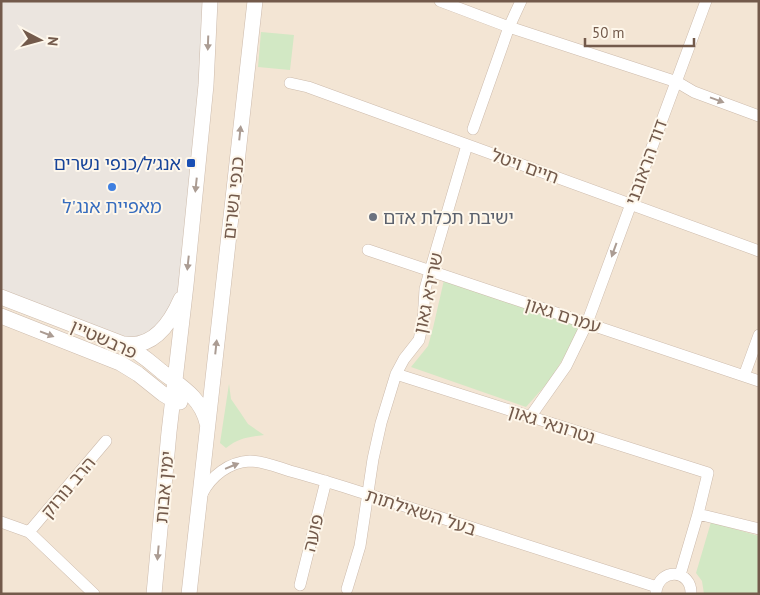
<svg xmlns="http://www.w3.org/2000/svg" width="760" height="595" viewBox="0 0 760 595" font-family="'PT Sans','Noto Sans Hebrew',sans-serif">
<style>
.residential{fill:#f3e5d4}
.industrial{fill:#ebe5df}
.green{fill:#d2e8c4}
.lines{fill:none;stroke-linecap:round;stroke-linejoin:round}
.minor-casing{stroke:#cdbbac;stroke-width:12}
.tertiary-casing{stroke:#cdbbac;stroke-width:16}
.minor{stroke:#fff;stroke-width:11}
.tertiary{stroke:#fff;stroke-width:15}
.oneway{fill:#ab9c93}
.transit-dot{fill:#1a4fb4;stroke:#fef7eb;stroke-width:2}
.shop-dot{fill:#3f7fe0;stroke:#fef7eb;stroke-width:2}
.worship-dot{fill:#6b7280;stroke:#fef7eb;stroke-width:2}
.labels{text-anchor:middle;dominant-baseline:central;stroke-width:4;stroke-linejoin:round;paint-order:stroke}
.street-label{font-size:18px;fill:#735a4b;stroke:#fef7eb}
.transit-label{font-size:18px;fill:#164399;stroke:#fef7eb;text-anchor:end}
.shop-label{font-size:18px;fill:#366cbe;stroke:#fef7eb}
.worship-label{font-size:18px;fill:#5b616d;stroke:#fef7eb;text-anchor:start}
</style>
<rect width="100%" height="100%" fill="#fbf3e5"/>
<!-- residential -->
<path class="residential" d="M1,1H759V594H1Z"/>
<!-- industrial -->
<path class="industrial" d="M1,1H219L189,276L178,309L138,341L1,290Z"/>
<!-- green -->
<path class="green" d="M261,32L294,35L290,70L258,67Z
M444,280L580,325L571,345L551,379L526,407L411,367L428,346L433,328Z
M229,384L231,399L240,412L248,424L264,435C248,437 239,438 226,448L220,443Z
M711,522L759,536V594H704L702,581L696,573Z"/>
<g class="lines">
<defs>
<path id="minor" d="M440,1L509,27L677,82L694,92L759,116
M290,83L308,87L759,251
M473,129L509,27L521,1
M368,250L759,381
M396,374L708,473L698,514L680,575
M744,376L759,335
M530,417L566,366L587,323L706,1
M202,494C211,476 229,462 250,461C263,461 277,467 290,471C316,478 341,486 367,494C463,525 560,556 657,587
M698,514L759,529
M1,522L29,532L94,594
M29,532L106,441
M300,585L326,481
M347,589L360,546L373,459L381,423L396,374L404,359L419,340L423,322L425,289L430,271L467,145
M656,592C659,567 692,569 691,594"/>
<path id="tertiary" d="M1,297L123,344C138,351 149,361 161,371C180,386 201,397 207,423
M1,316L120,363L138,374L163,394L173,400L180,402
M124,344C154,349 171,322 181,299
M154,594L169,432L186,285L206,85L210,1
M189,594L255,1"/>
</defs>
<!-- minor casing -->
<use href="#minor" class="minor-casing"/>
<!-- tertiary casing -->
<use href="#tertiary" class="tertiary-casing"/>
<!-- minor -->
<use href="#minor" class="minor"/>
<!-- tertiary -->
<use href="#tertiary" class="tertiary"/>
</g>
<!-- one-way arrows -->
<defs><path id="oneway-solid" d="M-6-.8H1V-3.2L6.5 0L1 3.2V.8H-6Z" transform="scale(1.25)"/></defs>
<g class="oneway">
<use href="#oneway-solid" transform="translate(208 43) rotate(92)"/>
<use href="#oneway-solid" transform="translate(717 100) rotate(20)"/>
<use href="#oneway-solid" transform="translate(240 133) rotate(-84)"/>
<use href="#oneway-solid" transform="translate(196 185) rotate(96)"/>
<use href="#oneway-solid" transform="translate(614 250) rotate(110)"/>
<use href="#oneway-solid" transform="translate(188 263) rotate(96)"/>
<use href="#oneway-solid" transform="translate(47 334) rotate(21)"/>
<use href="#oneway-solid" transform="translate(216 347) rotate(-84)"/>
<use href="#oneway-solid" transform="translate(232 466) rotate(-22)"/>
<use href="#oneway-solid" transform="translate(158 553) rotate(95)"/>
</g>
<!-- markers -->
<rect class="transit-dot" x="186" y="158" width="10" height="10" rx="2.5"/>
<circle class="shop-dot" cx="112" cy="187" r="5"/>
<circle class="worship-dot" cx="373" cy="217" r="5"/>
<g class="labels">
<!-- street labels -->
<g class="street-label">
<text transform="translate(646 162) rotate(-70)">דוד הראובני</text>
<text transform="translate(525 166) rotate(20)">חיים ויטל</text>
<text transform="translate(233 198) rotate(-84)">כנפי נשרים</text>
<text transform="translate(428 293) rotate(-78)">שרירא גאון</text>
<text transform="translate(563 315) rotate(18)">עמרם גאון</text>
<text transform="translate(104 339) rotate(24)">פרבשטיין</text>
<text transform="translate(552 424) rotate(18)">נטרונאי גאון</text>
<text transform="translate(68 487) rotate(-50)">הרב נורוק</text>
<text transform="translate(164 487) rotate(-85)">ימין אבות</text>
<text transform="translate(421 512) rotate(18)">בעל השאילתות</text>
<text transform="translate(313 533) rotate(-76)">פועה</text>
</g>
<!-- transit labels -->
<g class="transit-label">
<text x="181" y="163">אנג׳ל/כנפי נשרים</text>
</g>
<!-- shop labels -->
<g class="shop-label">
<text x="112" y="206">מאפיית אנג'ל</text>
</g>
<!-- worship labels -->
<g class="worship-label">
<text x="383" y="217">ישיבת תכלת אדם</text>
</g>
</g>
<!-- border -->
<rect width="760" height="595" fill="none" stroke="#735a4b" stroke-width="5"/>
<!-- north arrow -->
<g transform="translate(40 40) rotate(96)" stroke="#fef7eb" stroke-width="4" paint-order="stroke">
<path d="M0-4L9 19L0 12L-9 19Z" fill="#735a4b"/>
<text y="-8" font-size="14" font-weight="bold" text-anchor="middle" fill="#735a4b">N</text>
</g>
<!-- scale -->
<path d="M585 38v8h109v-8" fill="none" stroke="#735a4b" stroke-width="2.5"/>
<text x="592" y="38" font-size="15" fill="#735a4b" stroke="#fef7eb" stroke-width="4" paint-order="stroke">50 m</text>
</svg>
